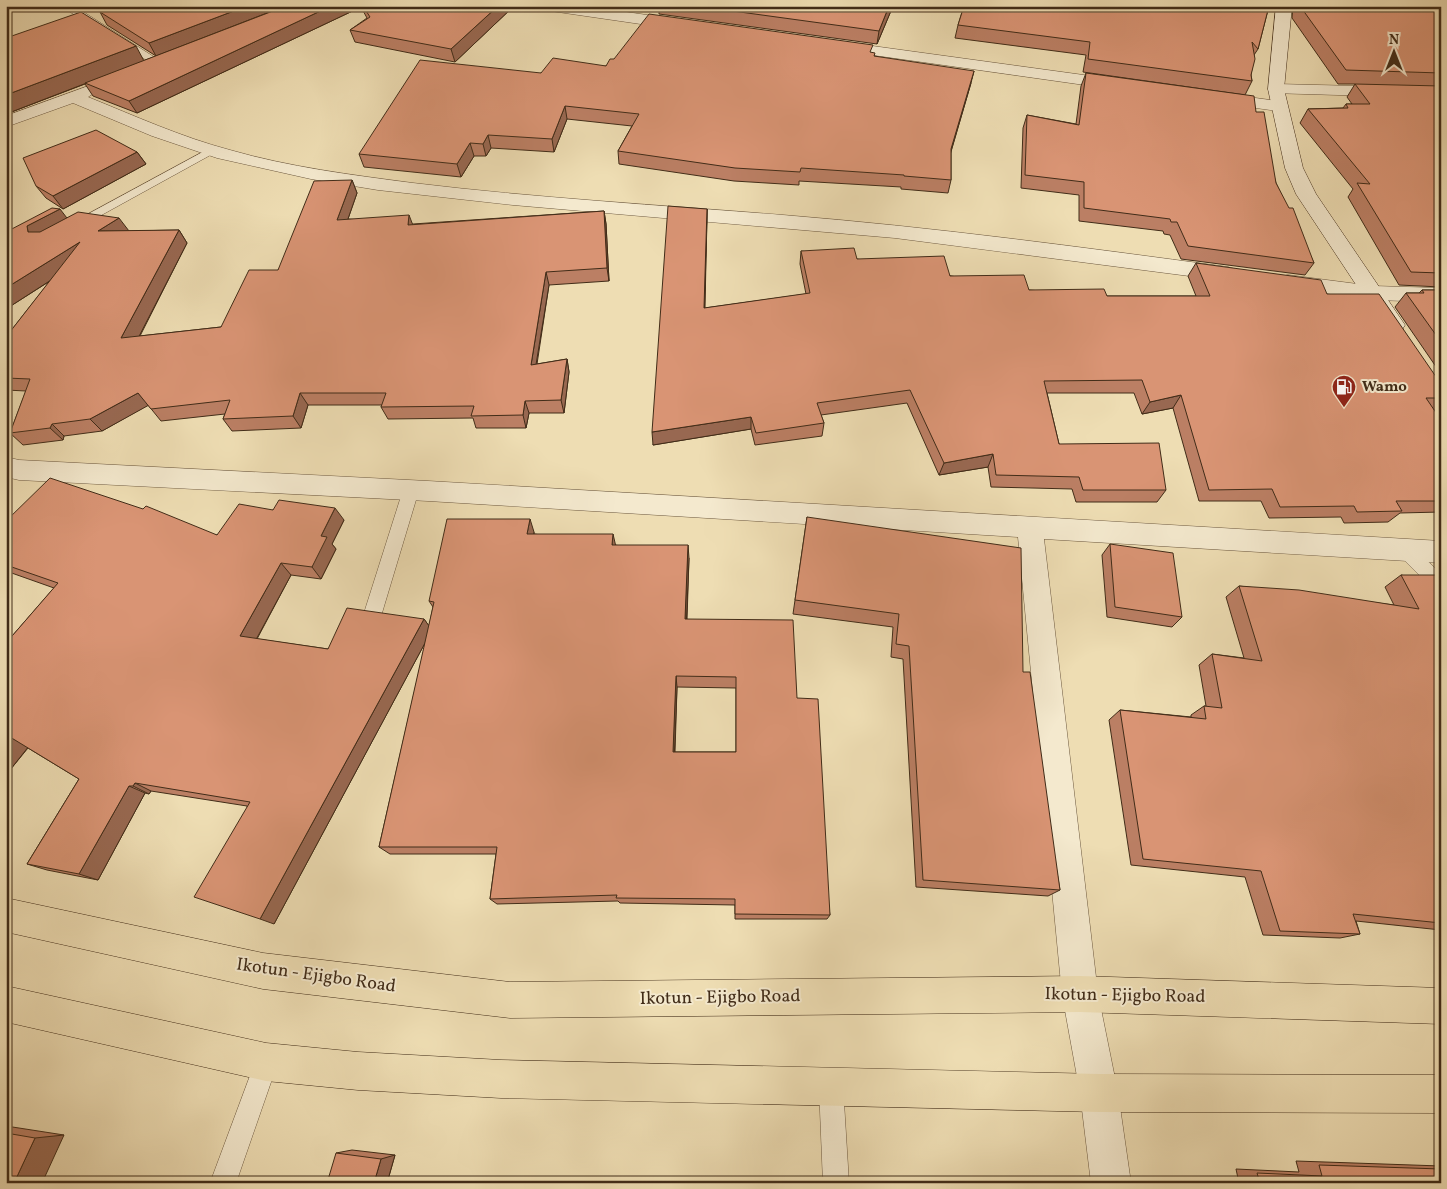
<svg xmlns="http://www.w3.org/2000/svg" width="1447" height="1189" viewBox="0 0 1447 1189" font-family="Vollkorn,serif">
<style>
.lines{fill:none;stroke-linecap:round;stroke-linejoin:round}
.lane-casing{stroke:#6c583f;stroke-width:1}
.street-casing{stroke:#6c583f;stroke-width:1}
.secondary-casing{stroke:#412c18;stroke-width:1}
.primary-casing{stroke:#412c18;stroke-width:1}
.lane{fill:#f4e9ce;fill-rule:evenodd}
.street{fill:#f4e9ce;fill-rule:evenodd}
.secondary{fill:#f4e9ce;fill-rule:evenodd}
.primary{fill:#eeddb3;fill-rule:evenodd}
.wall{fill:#bb7f64;stroke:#412c18;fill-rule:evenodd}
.shaded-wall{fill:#986851;stroke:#412c18}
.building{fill:#d99474;stroke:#412c18;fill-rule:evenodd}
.labels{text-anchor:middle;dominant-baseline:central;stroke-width:4;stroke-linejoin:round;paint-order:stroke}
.poi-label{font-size:15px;font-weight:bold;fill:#412c18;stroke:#f4e9ce;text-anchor:start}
.near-street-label{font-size:18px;fill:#412c18;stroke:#f4e9ce}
</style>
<rect width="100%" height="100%" fill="#eeddb3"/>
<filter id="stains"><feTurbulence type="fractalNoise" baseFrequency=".004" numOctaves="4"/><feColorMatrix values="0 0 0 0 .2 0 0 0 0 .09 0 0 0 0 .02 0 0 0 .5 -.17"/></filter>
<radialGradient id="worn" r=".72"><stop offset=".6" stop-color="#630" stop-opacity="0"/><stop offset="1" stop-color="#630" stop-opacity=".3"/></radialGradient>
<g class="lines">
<defs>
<path id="lane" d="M66,6H74L165,64L160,67L156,66L67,10Z
M212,147L218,150L216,152L78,228H70L68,225Z
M411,484L417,486L419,490L382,613L379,618L373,621L367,618L364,613L403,490L405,486Z
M1405,543L1411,545L1441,574V593L1435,591L1399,555L1397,550L1399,545Z
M266,1050L274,1054L278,1062L236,1183H210L258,1054Z
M831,1074L840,1077L843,1086L849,1183H823L819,1086L822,1077Z"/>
<path id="street" d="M544,6H584L682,20L690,25L682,30L551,11Z
M836,41L1120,80L1126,81L1128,85L1126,89L1120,90L830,49L828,46L830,43Z
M1276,84L1441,88V98L1270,93L1268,89L1270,85Z
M91,85L97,86L99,90L88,97C135,116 181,137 230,150C289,167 352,175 413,183C536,198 660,205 783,215C932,227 1080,247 1228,267L1235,269L1238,274L1235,279L1228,281L895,238L513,205L378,190L311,179L217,158L152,136L73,103L6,127V116Z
M1218,93L1278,101L1284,102L1287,106L1284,110L1278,111L1212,102L1209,98L1212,94Z
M1288,275L1373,286L1441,288V302L1373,300L1281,287L1278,282L1281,277Z
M6,457L19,460L428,481L1441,541V563L1044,539L1098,994L1118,1093L1131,1183H1091L1080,1093L1062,994L1018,537L428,501L19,480L6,477Z"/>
<path id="secondary" d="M1276,6H1292L1284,89L1303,168L1316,194L1405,325L1402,330L1394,332L1386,330L1296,194L1285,168L1268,89Z"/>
<path id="primary" d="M6,898L263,953L510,982L1080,976L1441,988V1024L1080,1012L510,1018L263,989L6,932Z
M6,986L266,1043L358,1052L501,1060L1099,1074L1441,1075V1113L1099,1112L501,1098L358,1090L266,1081L6,1022Z"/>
</defs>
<!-- lane casing -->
<use href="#lane" class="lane-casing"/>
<!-- street casing -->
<use href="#street" class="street-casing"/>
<!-- secondary casing -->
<use href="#secondary" class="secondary-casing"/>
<!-- primary casing -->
<use href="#primary" class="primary-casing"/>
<!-- lane -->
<use href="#lane" class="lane"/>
<!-- street -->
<use href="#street" class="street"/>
<!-- secondary -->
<use href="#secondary" class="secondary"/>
<!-- primary -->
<use href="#primary" class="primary"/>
</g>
<!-- wall -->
<path class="wall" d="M286,6H514L455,62L355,42L350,30L367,18L361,7L137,113L93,96L85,84L6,114L156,56L107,25L100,12Z
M659,6H893L877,44L659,14Z
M941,6H1269L1258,49L1254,55L1251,75L1252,81L1245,95L1083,72L1086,55L955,38L958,25L963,9Z
M1293,6H1441V287L1399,285L1348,197L1353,189L1300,123L1308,109L1343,108L1346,104H1352L1347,97L1355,84H1338L1292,18Z
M872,53L874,56L971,83L951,151V180L948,193L901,189V187L799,181V185L734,181L619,164L618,151L632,126L567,119L554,152L491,148L486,156H474L461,177L364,167L359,154L541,73L606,66L614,59Z
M1086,73L1256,112L1276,183L1314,263L1305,275L1181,259L1170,235L1164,234L1163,231L1079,221V195L1021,188L1023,128L1027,115L1076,124L1081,86Z
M137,152L146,164L63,209L46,198L36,186Z
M352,180L357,193L348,219L413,224L604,211L606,224L609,281L549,285L537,364L567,359L569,372L564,413H529L526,428H476L473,418L388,419L381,407L382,405H308L301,428L232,431L223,419L225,414L161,421L148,405L102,431L64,436L63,440L23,445L10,433L26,391L6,390V337L50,281L6,309L67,218L128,231L179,230L187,243L140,336L221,327L278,270Z
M707,209L705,308L806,294L800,264L801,251L857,259L1029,290L1107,296H1196L1188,276L1196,263L1327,294L1441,398V410H1434L1441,420V512L1400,513L1388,522L1344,523L1341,517L1269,518L1261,501H1199L1173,408L1142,414L1134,393H1047L1059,444L1166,490L1157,502H1076L1072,489L991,487L988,467L939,475L907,403L821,415L824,423L822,436L755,445L751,429L653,445Z
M1422,290H1441V374L1395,307L1406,293H1419Z
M273,510L344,520L332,544L336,549L321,579L291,575L257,639L328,649L424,619L429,626L433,607L429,601L534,532V534L615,545L689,558L687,619L797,698L830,915L827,919H735V905L620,903L618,901L497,904L490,899L496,854H390L379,847L426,641L274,924L247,806L151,791L149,794L145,793L98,880L47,870L27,864L79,779L28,748L6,775V643L54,588L6,571V521L217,535ZM677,687L736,688V752H675Z
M807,517L1023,672L1060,890L1048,896L916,887L903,659L891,657L893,627L793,614Z
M1110,544L1182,617L1172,627L1107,617L1102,555Z
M1401,575L1441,583V930L1356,921L1360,934L1340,938L1263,935L1245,877L1131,865L1109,720L1120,710L1191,717V715L1204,706H1206L1199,665L1212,654L1244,658L1226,597L1239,586L1394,605L1385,587Z
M6,1126L64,1135L6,1183Z
M352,1150L395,1155L387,1183L336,1153Z
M1296,1161L1441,1166V1183H1239L1236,1169L1299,1172Z"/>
<!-- shaded-wall -->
<path class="shaded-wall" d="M247,6H285L156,56L149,43Z
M331,6L361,7L137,113L129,101Z
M498,6H514L455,62L451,49Z
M889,6H893L877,44L879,31Z
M136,46L144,61L6,114V95Z
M974,71L971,83L948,162L951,149Z
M565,106L567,119L554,152L552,139Z
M488,135L491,148L486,156L483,144Z
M470,143L474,156L461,177L457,164Z
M137,152L146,164L63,209L53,196Z
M352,180L357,193L343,233L337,220Z
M60,209L70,222L38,239L28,232L27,226Z
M707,209V222L704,322V308Z
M604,211L606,224L609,281L607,268Z
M409,215L414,228L408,225Z
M119,218L129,231H98Z
M179,230L187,243L132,350L121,338Z
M80,242L90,255L6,309V288Z
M546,272L549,285L534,377L531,365Z
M567,359L569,372L564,413L561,400Z
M138,393L149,405L102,431L90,419Z
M300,393L308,405L301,428L293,416Z
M1181,395L1173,408L1142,414L1150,402Z
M525,401L529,413L526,428L523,415Z
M751,417V429L653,445L652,432Z
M52,424L64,436L63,440L50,428Z
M993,454L988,467L939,475L944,463Z
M335,508L344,520L332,544L336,549L321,579L312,567L321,536Z
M530,519L534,532L532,547L527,534Z
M613,534L616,547L612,545Z
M688,545L689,558L686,631L685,619Z
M281,563L291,575L252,647L240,636Z
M424,619L432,630L274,924L260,919Z
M676,676L677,687L674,762L673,752Z
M10,737L29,746L6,775V742Z
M135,783L151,791L149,794L133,786Z
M129,786L145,793L98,880L79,874Z
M64,1135L42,1183H14L35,1138Z
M395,1155L387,1183H374L381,1159Z"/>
<!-- building -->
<path class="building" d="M116,6H247L149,43L100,12Z
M286,6H331L129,101L85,83Z
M363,6H498L451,49L350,30L370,17Z
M696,6H889L879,31Z
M964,6H1269L1258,49L1252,42L1255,59L1251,75L1252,81L1088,59L1090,42L958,25Z
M1300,6H1441V73L1346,70Z
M81,12L136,46L6,95V38Z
M649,14L873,45L870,52L875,53L874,56L974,71L951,149V180L904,176V175L801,168L800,172L735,168L618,151L639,114L565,106L552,139L488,135L483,144L470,143L457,164L359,154L420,60L541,73L553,58L606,66L610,59H614Z
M1086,73L1254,96L1256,112H1264L1276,183L1289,208H1293L1314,263L1188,246L1177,222H1171L1170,219L1084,208V182L1025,175L1027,115L1079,125Z
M1355,84L1441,86V273L1411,272L1357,183L1370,184L1308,109L1348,108L1346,104H1370Z
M96,130L137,152L53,196L36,186L23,158Z
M352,180L337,220L409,215L408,225L604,211L607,268L546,272L531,365L567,359L561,400L525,401L523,415L471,416L474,406L381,407L386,393H300L293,416L223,419L230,400L151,409L138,393L90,419L52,424L50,428L10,433L30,379L6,378V337L80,242L6,288V232L52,208L60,209L27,226L28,232H40L78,212L119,218L98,231L179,230L121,338L221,327L249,270H278L314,181Z
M668,206L707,209L704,308L810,293L801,251L854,248L857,259L944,256L950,276L1024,275L1029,290L1104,289L1107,296H1210L1196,263L1321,280L1327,294H1379L1441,384V398H1426L1441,420V501H1396L1402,511L1357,512L1354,506L1280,507L1272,489L1209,490L1181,395L1150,402L1142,380L1044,381L1059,444L1159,443L1166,490H1083L1079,477L996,475L993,454L944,463L910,390L817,403L824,423L756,433L751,417L652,432Z
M1422,290H1441V342L1406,293H1424Z
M50,478L143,509L146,506L217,535L239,504L273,510L279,500L335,508L321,536L327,537L312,567L281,563L240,636L328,649L347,608L424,619L260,919L194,897L250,802L135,783L133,786H129L79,874L27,864L79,779L10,737L6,742V643L58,583L6,565V521Z
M807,517L1021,548L1023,672H1030L1060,890L923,880L909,646L896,644L899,614L795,600Z
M447,519H530L527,534H613L612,545H688L685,619L793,620L797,698L818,699L830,915L735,914V899L616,898L617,895L490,899L497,847H379L434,602L429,601ZM676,676L736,677V752H673Z
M1110,544L1173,553L1182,617L1115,607Z
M1401,575H1436L1441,583V923L1353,914L1360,934L1280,931L1261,871L1143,859L1120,710L1206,719L1204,706L1222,708L1212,654L1262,661L1239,586L1299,590L1419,609Z
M6,1133L35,1138L14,1183H6Z
M336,1153L381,1159L374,1183H327Z
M1319,1165L1441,1169V1183H1260L1257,1173L1322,1176Z"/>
<!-- icons -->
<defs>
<symbol id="fuel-pin" viewBox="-11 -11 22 30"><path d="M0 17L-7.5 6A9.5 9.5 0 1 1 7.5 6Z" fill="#8f2418" stroke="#f4e9ce"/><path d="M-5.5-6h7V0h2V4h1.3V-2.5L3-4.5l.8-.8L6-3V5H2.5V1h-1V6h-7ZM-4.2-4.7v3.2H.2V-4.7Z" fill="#fff"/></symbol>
</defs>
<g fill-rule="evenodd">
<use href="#fuel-pin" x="1330" y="373" width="28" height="38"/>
</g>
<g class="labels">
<!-- poi labels -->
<g class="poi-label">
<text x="1362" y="387">Wamo</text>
</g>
<!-- near-street labels -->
<g class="near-street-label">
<text transform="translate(316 976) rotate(8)">Ikotun - Ejigbo Road</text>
<text transform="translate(1125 996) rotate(1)">Ikotun - Ejigbo Road</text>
<text transform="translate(720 998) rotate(-1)">Ikotun - Ejigbo Road</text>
</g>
</g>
<!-- margin -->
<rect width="1447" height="1189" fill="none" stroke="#eeddb3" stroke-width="25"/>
<rect x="8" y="8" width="1432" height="1174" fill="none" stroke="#412c18" stroke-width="2.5"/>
<rect x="12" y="12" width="1422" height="1164" fill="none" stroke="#412c18"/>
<!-- north arrow -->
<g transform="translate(1394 52)" stroke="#f4e9ce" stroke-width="4" paint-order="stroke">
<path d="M0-4L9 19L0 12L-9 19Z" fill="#412c18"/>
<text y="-8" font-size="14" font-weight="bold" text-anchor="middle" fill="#412c18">N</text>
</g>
<rect width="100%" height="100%" filter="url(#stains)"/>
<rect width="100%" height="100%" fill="url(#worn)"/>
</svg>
